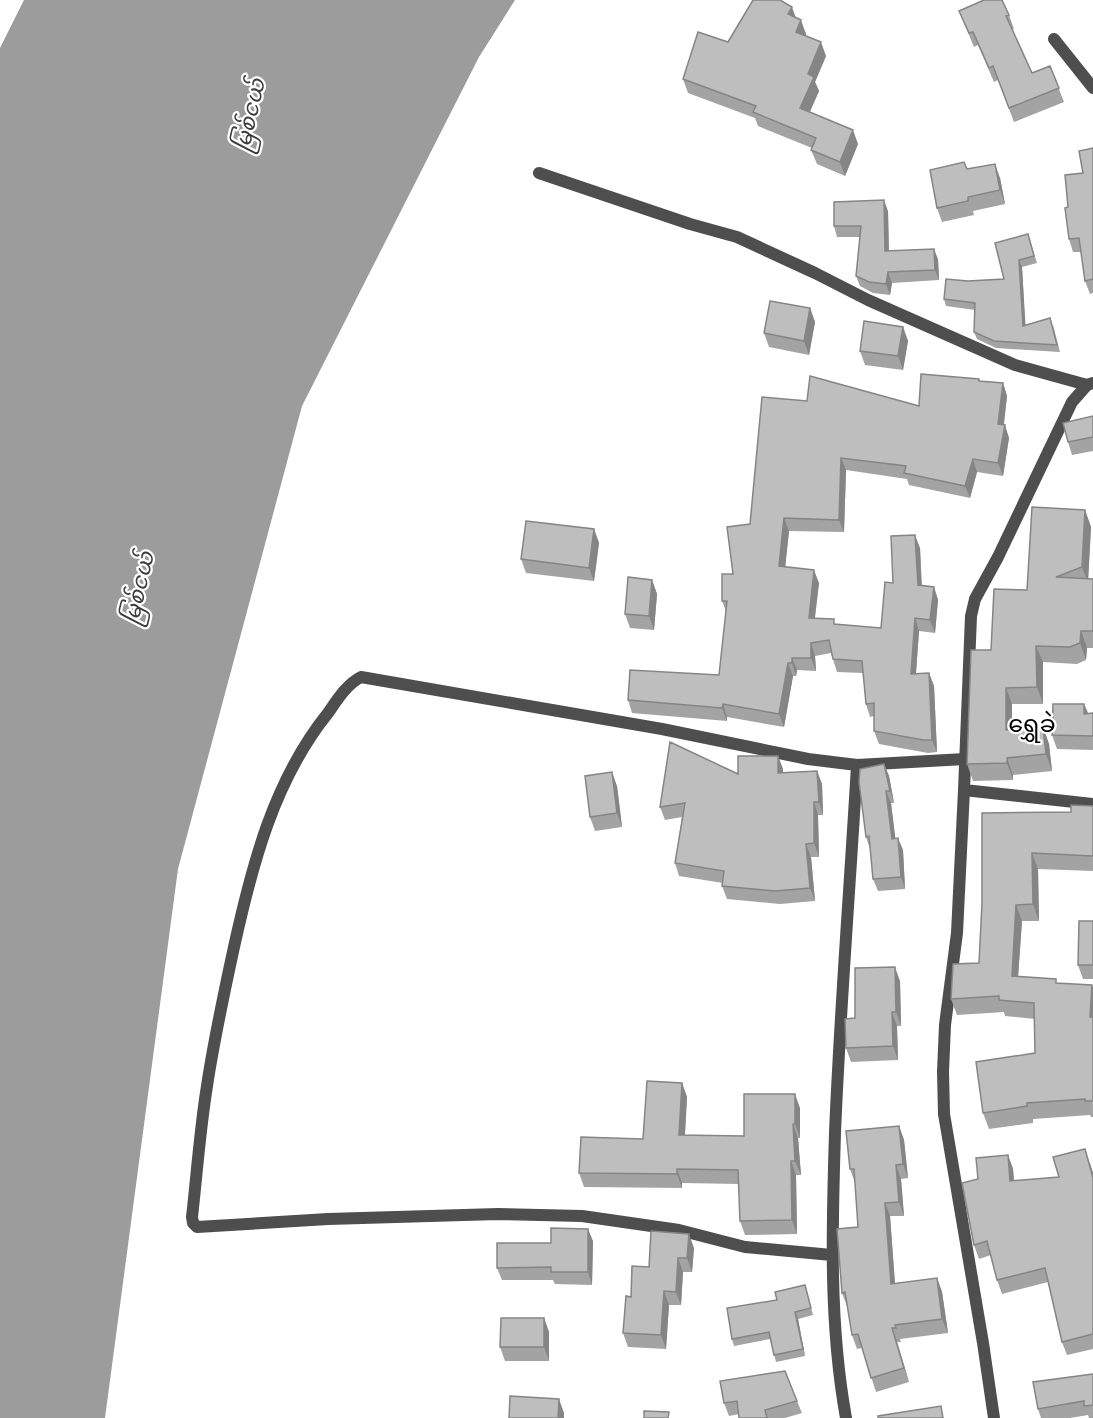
<svg xmlns="http://www.w3.org/2000/svg" width="1093" height="1418" viewBox="0 0 1093 1418" font-family="Raleway,'Noto Sans Myanmar',sans-serif">
<style>
.water{fill:#9c9c9c}
.lines{fill:none;stroke-linecap:round;stroke-linejoin:round}
.minor{stroke:#4e4e4e;stroke-width:12}
.tertiary{stroke:#4e4e4e;stroke-width:12}
.wall{fill:#a3a3a3}
.shaded-wall{fill:#858585}
.building{fill:#bebebe;stroke:#858585;stroke-width:1.5}
.labels{text-anchor:middle;dominant-baseline:central;stroke-width:4.5;stroke-linejoin:round;paint-order:stroke}
.water-label{font-size:22px;font-style:italic;fill:#3d3d3d;stroke:#fff}
.quarter-label{font-size:24px;fill:#000;stroke:#fff}
</style>
<rect width="100%" height="100%" fill="#fff"/>
<!-- water -->
<path class="water" d="M24,0H515L479,57L302,406L178,869L105,1418H0V48Z"/>
<g class="lines">
<!-- minor -->
<path class="minor" d="M1054,39L1093,88
M539,173L690,224L737,237L815,273L868,300L1015,365L1087,385
M964,790L957,933L945,1025L943,1072L944,1114L983,1343L994,1418
M832,1255L745,1247L679,1230L582,1216L498,1214L328,1219L197,1227L193,1223L192,1217C197,1173 200,1129 207,1086C214,1039 224,993 234,947C252,865 274,780 328,713C337,700 347,684 361,677L662,729L808,759L857,765L965,759
M846,1418C829,1324 832,1228 835,1133C840,1010 850,887 857,765"/>
<!-- tertiary -->
<path class="tertiary" d="M1093,383L1087,385L1072,402L998,557L975,599L971,616L964,790L1093,804"/>
</g>
<!-- wall -->
<path class="wall" d="M959,11L1009,15L1014,29L1012,30L1032,73L1050,66L1064,102L1014,122L998,80L994,82L978,45L974,47Z
M796,17L806,34V36L826,56L815,82L819,91L810,112L858,144L845,176L817,164L811,150L812,148L758,126L755,118L688,93L683,79L728,42Z
M1093,148V293L1090,294L1085,281L1081,252H1073L1069,239L1068,207Z
M967,169L1000,178L1005,204L973,211L974,215L942,222L937,208Z
M888,211L889,250L938,259L939,280L892,283L890,295L873,293L860,286L856,276L860,237H837L834,226Z
M1028,234L1037,263L1022,267L1025,325H1053L1060,352L996,348L977,339L974,332L975,310L946,306L944,299L968,281L1004,279Z
M810,308L815,322L809,355L769,347L764,333Z
M903,327L908,341L903,370L865,365L860,351Z
M980,381L1003,383L1007,396L1004,425L1009,438L1003,476L977,472L970,498L909,485L907,479L846,470L844,532L789,531L785,567L819,583L815,618L836,624L881,628L893,583L920,548L922,586L934,587L938,600L935,633L919,631L916,673H929L934,686L937,752L928,753L879,744L874,731V716L870,717L866,704L863,673L837,672L831,653L815,656L816,671L797,670L796,676H793L784,727L727,717V721L632,713L628,700L719,675L726,611L722,601L750,524L807,401L919,406Z
M1093,416V451L1072,455L1068,442Z
M1085,510L1091,527L1088,579H1093V648H1087L1086,660L1077,664L1043,662V704H1012V730L1043,727L1049,744L1052,771L1013,775V780L973,781L967,764L991,650L1027,590Z
M594,529L599,543L594,581L526,573L521,559Z
M652,580L657,594L654,630L630,628L625,614Z
M1084,704L1088,713H1093V750L1057,749L1052,735Z
M778,756L783,769V773L817,771L822,784L823,815H818L819,857H811L815,901L780,904L727,899L722,886L723,883L679,876L675,863L682,817L665,820L660,807Z
M884,764L889,776L894,803H891L895,839L903,850L905,889L878,891L873,879L870,849L866,837Z
M617,786L622,827L595,831L590,817Z
M1093,806V871L1038,869L1039,921H1022L1018,976L1057,983L1092,985L1093,1117H1091L1090,1115L1033,1119V1123L989,1129L983,1113L1035,1053V1019L1005,1016L1004,1012L957,1015L951,999L979,963L982,903L1071,812Z
M1093,921V979H1083L1078,965Z
M900,981L901,1026H897L898,1060L851,1062L846,1048L855,1018Z
M682,1083L687,1097L685,1135L744,1136L800,1108V1138H798L801,1175H796L797,1234L745,1235L740,1221L739,1184L682,1183V1188L584,1187L579,1173L643,1139Z
M899,1126L904,1140L908,1178L901,1179L904,1216H890L895,1284L937,1278L942,1292L948,1333L900,1339L901,1342H897L909,1382L876,1392L862,1348L857,1349L852,1335L847,1306L842,1293L858,1227L855,1183L850,1169Z
M1008,1155L1013,1169L1014,1181L1059,1177L1090,1163L1093,1173V1349L1067,1355L1062,1342L1048,1282L1002,1294L997,1280L991,1255L979,1259L974,1245L978,1179Z
M593,1241L592,1285L555,1284L553,1280H502L497,1268L551,1243Z
M694,1248L692,1272H683L681,1305H669L666,1349L628,1347L623,1333L649,1267Z
M805,1285L813,1315L798,1319L805,1356L776,1362L770,1339L734,1346L732,1339L777,1300Z
M544,1318L549,1332V1361H505L500,1347Z
M1093,1374V1418H1089L1088,1415L1070,1418H1041L1038,1409Z
M720,1381L797,1401L802,1413L785,1418H739V1414L729,1416L724,1403Z"/>
<!-- shaded-wall -->
<path class="shaded-wall" d="M792,7L797,21L788,14Z
M801,20L806,34L801,46L796,32Z
M821,42L826,56L815,82L819,91L805,122L800,108L808,74Z
M853,130L858,144L845,176L840,162Z
M995,164L1000,178L1005,204L1000,190Z
M884,200L888,211L889,261L885,251Z
M934,249L938,259L939,280L935,270Z
M1019,260L1022,267L1026,333L1023,326Z
M888,272L892,283L890,295L886,284Z
M810,308L815,322L809,355L804,341Z
M903,327L908,341L903,370L898,356Z
M1003,383L1007,396L1002,437L998,424Z
M1005,425L1009,438L1003,476L998,463Z
M841,458L846,470L844,532L839,520Z
M973,459L977,472L970,498L965,486Z
M1085,510L1091,527L1088,583L1082,567Z
M784,518L789,531L784,579L779,566Z
M594,529L599,543L594,581L589,568Z
M915,535L920,548L922,598L918,585Z
M814,570L819,583L813,631L809,618Z
M652,580L657,594L654,630L649,616Z
M934,587L938,600L935,633L930,620Z
M915,618L919,631L915,686L911,674Z
M1081,631L1087,648L1086,660L1080,643Z
M811,643L815,656L816,671L811,658Z
M1036,646L1043,662V704L1037,687Z
M792,658L797,670L796,676L792,663Z
M788,663L793,676L784,727L779,714Z
M929,673L934,686L937,752L932,740Z
M1006,688L1012,704V747L1006,730Z
M723,704L727,717V721L722,708Z
M1084,704L1090,718L1084,714Z
M1043,727L1049,744L1052,771L1046,754Z
M778,756L783,769V786L778,773Z
M1007,758L1013,775V780L1007,763Z
M884,764L889,776L894,803L890,791Z
M817,771L822,784L823,815L819,802Z
M612,772L617,786L622,827L617,813Z
M886,791L891,803L897,851L892,839Z
M814,802L818,815L819,857L814,843Z
M898,838L903,850L905,889L901,877Z
M806,844L811,857L815,901L810,888Z
M1032,853L1038,869L1039,921L1033,904Z
M1016,905L1022,921L1017,992L1012,976Z
M895,967L900,981L901,1026L896,1012Z
M1092,985L1093,987V1024L1090,1017Z
M892,1012L897,1026L898,1060L893,1046Z
M682,1083L687,1097L684,1149L679,1135Z
M795,1094L800,1108V1138L795,1124Z
M793,1124L798,1138L801,1175L795,1161Z
M899,1126L904,1140L908,1178L903,1164Z
M1085,1149L1093,1173V1178Z
M1008,1155L1013,1169L1015,1195L1010,1181Z
M791,1161L796,1175L797,1234L792,1220Z
M896,1165L901,1179L904,1216L899,1202Z
M677,1169L682,1183V1188L677,1174Z
M885,1203L890,1216L896,1298L891,1284Z
M588,1229L593,1241L592,1285L588,1272Z
M689,1234L694,1248L692,1272L687,1258Z
M678,1258L683,1272L681,1305L676,1292Z
M937,1278L942,1292L948,1333L942,1319Z
M664,1291L669,1305L666,1349L661,1335Z
M795,1312L798,1319L805,1356L803,1349Z
M544,1318L549,1332V1361L544,1347Z
M892,1328L897,1342L909,1382L904,1368Z
M559,1399L564,1413V1418H558Z"/>
<!-- building -->
<path class="building" d="M753,0H780L792,7L788,14L801,20L796,32L821,42L808,74L814,77L800,108L853,130L840,162L811,150L816,138L753,112L756,106L683,79L698,32L728,42Z
M984,0H1002L1009,15L1006,16L1032,73L1050,66L1059,88L1009,108L993,66L989,68L973,32L969,33L959,11Z
M1093,148V279L1085,281L1079,238L1069,239L1065,208L1068,207L1065,175L1083,173L1079,151Z
M964,162L967,169L995,164L1000,190L968,197V201L937,208L930,170Z
M884,200L885,251L934,249L935,270L888,272L886,284L869,282L856,276L861,226H834V202Z
M1028,234L1034,256L1019,260L1023,326L1050,318L1057,345L994,341L974,332L975,303L944,299L946,279L968,281L1004,279L995,243Z
M770,301L810,308L804,341L764,333Z
M864,321L903,327L898,356L860,351Z
M921,374L979,379V381L1003,383L998,424L1005,425L998,463L973,459L965,486L904,473L906,466L841,458L839,520L784,518L779,566L814,570L809,618L834,619V624L881,628L885,582L893,583L891,536L915,535L918,585L934,587L930,620L915,618L911,674L929,673L932,740H923L874,731V703L866,704L862,661L833,659L829,640L811,643V658H792V663H788L779,714L723,704L722,708L628,700L630,670L719,675L727,601H722V574H733L727,527L750,524L762,397L807,401L810,376L919,406Z
M1093,416V437L1068,442L1063,423Z
M1032,507L1085,510L1082,567L1056,577L1093,579V631H1081L1080,643L1070,647L1036,646L1037,687L1006,688V730L1043,727L1046,754L1007,758V763L967,764L971,650H991L994,589L1027,590Z
M526,521L594,529L589,568L521,559Z
M628,577L652,580L649,616L625,614Z
M1053,704H1084V714L1093,713V736L1052,735Z
M670,742L738,774V756H778V773L817,771L819,802H814V843L806,844L810,888L775,891L722,886L724,871L675,863L685,803L660,807Z
M884,764L890,791H886L892,839L898,838L901,877L873,879L869,836L866,837L859,782L860,769Z
M612,772L617,813L590,817L585,776Z
M1071,805L1093,806V856L1032,853L1033,904L1016,905L1012,976L1056,979V983L1092,985L1090,1017H1093V1101H1085V1099L1027,1103V1106L983,1113L976,1062L1035,1053L1034,1003L999,1000V996L951,999L953,964L979,963L982,903V813L1071,812Z
M1079,921H1093V965H1078Z
M895,967L896,1012H892L893,1046L846,1048L845,1019L855,1018V968Z
M647,1081L682,1083L679,1135L744,1136V1094H795V1124H793L795,1161H791L792,1220L740,1221L738,1170L677,1169V1174L579,1173L581,1137L643,1139Z
M899,1126L903,1164L896,1165L899,1202L885,1203L891,1284L937,1278L942,1319L895,1325L896,1328H892L904,1368L871,1378L858,1334L852,1335L845,1292L842,1293L837,1229L858,1227L854,1169H850L846,1131Z
M1085,1149L1093,1178V1334L1062,1342L1045,1268L997,1280L987,1241L974,1245L962,1183L978,1179L976,1158L1008,1155L1010,1181L1059,1177L1053,1157Z
M551,1228L588,1229V1272H551V1267L497,1268V1243H551Z
M651,1231L689,1234L687,1258H678L676,1292L664,1291L661,1335L623,1333L626,1296L631,1297L632,1266L649,1267Z
M805,1285L811,1308L795,1312L803,1349L774,1355L769,1332L732,1339L727,1308L777,1300L775,1292Z
M501,1318H544V1347H500Z
M785,1371L797,1401L765,1410L767,1418H739L737,1401L724,1403L720,1381Z
M1093,1374V1405L1084,1406V1401L1038,1409L1033,1382Z
M510,1396L559,1399L558,1418H509Z
M941,1406L943,1418H878V1416Z
M644,1411L669,1412L668,1418H644Z"/>
<g class="labels">
<!-- water labels -->
<g class="water-label">
<text transform="translate(249 115) rotate(-77)">မြစ်ငယ်</text>
<text transform="translate(138 588) rotate(-77)">မြစ်ငယ်</text>
</g>
<!-- quarter labels -->
<g class="quarter-label">
<text x="1032" y="723">ရွှေခဲ</text>
</g>
</g>
</svg>
